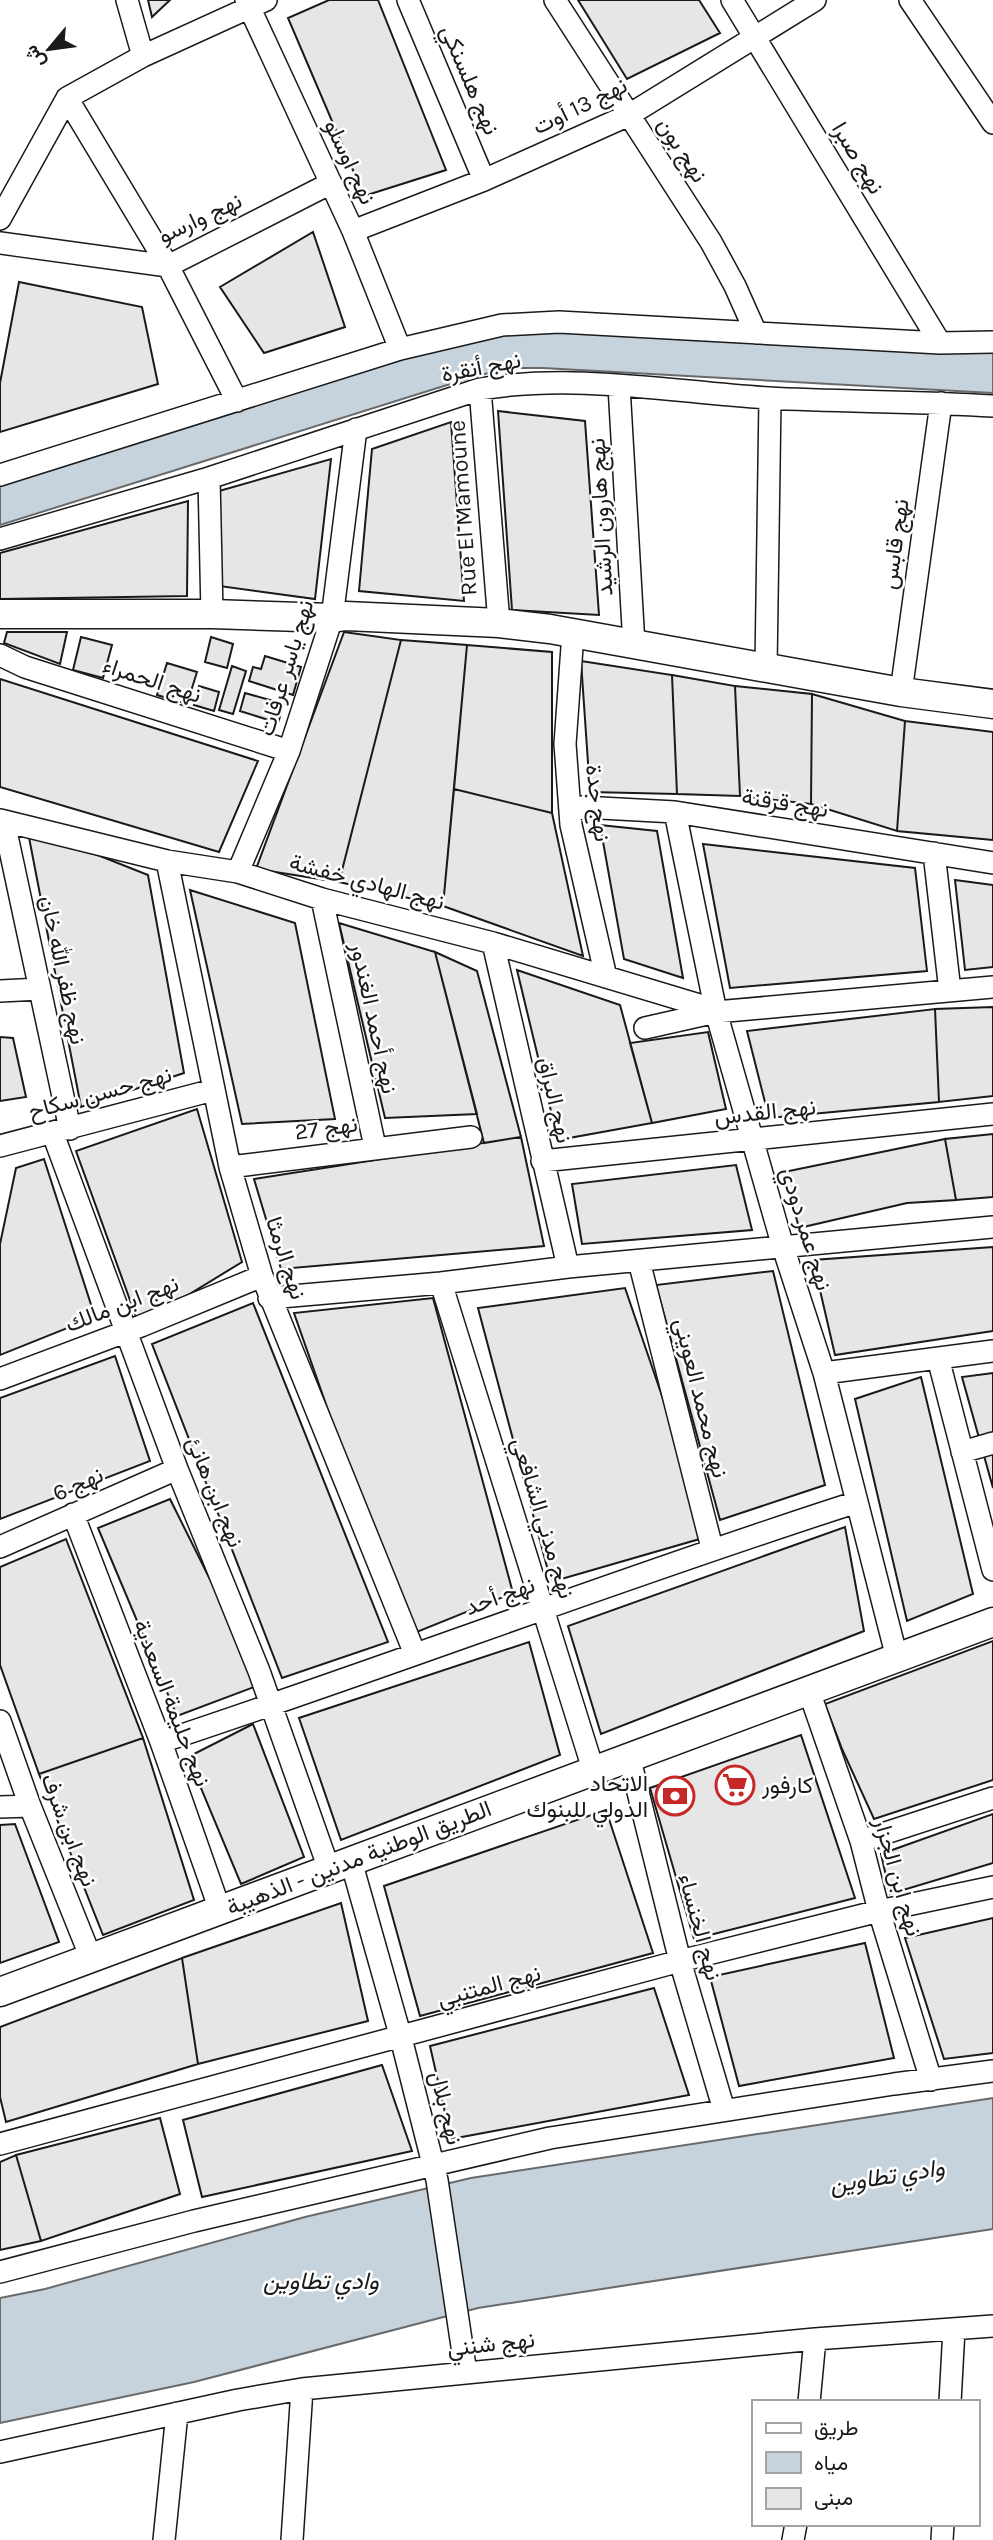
<svg xmlns="http://www.w3.org/2000/svg" width="993" height="2540" viewBox="0 0 993 2540" font-family="Karla,Vazirmatn,sans-serif">
<style>
.water{fill:#c6d2dc;stroke:#6a6a6a;stroke-width:2}
.building{fill:#e6e6e6;stroke:#1a1a1a;stroke-width:2}
.lines{fill:none;stroke-linecap:round;stroke-linejoin:round}
.minor-casing{stroke:#1a1a1a;stroke-width:24}
.major-casing{stroke:#1a1a1a;stroke-width:31}
.minor{stroke:#fff;stroke-width:21}
.major{stroke:#fff;stroke-width:28}
.labels{text-anchor:middle;dominant-baseline:central;stroke-width:5;stroke-linejoin:round;paint-order:stroke}
.street-label{font-size:23px;fill:#1a1a1a;stroke:#fff}
.poi-label{font-size:23px;fill:#1a1a1a;stroke:#fff;text-anchor:end}
.water-label{font-size:24px;font-style:italic;fill:#1a1a1a;stroke:#fff}
</style>
<rect width="100%" height="100%" fill="#fff"/>
<!-- water -->
<path class="water" d="M537,326L993,352V393L543,368H507L463,380L0,525V479L450,342Z
M993,2098V2229L478,2308L194,2382L0,2423V2298L45,2289L305,2217L471,2178Z"/>
<!-- building -->
<path class="building" d="M148,0H170L152,17Z
M329,0H378L446,170L364,196L288,18Z
M578,0H699L720,33L627,79Z
M313,232L345,327L264,353L220,287Z
M19,282L142,307L158,384L0,432V383Z
M498,411L585,421L599,615L512,610Z
M451,422L464,601L359,591L372,449Z
M331,459L315,599L219,586V491Z
M188,501L187,596L0,599V553Z
M7,632H67L60,664L4,643Z
M344,632L401,640L339,882L256,869Z
M81,637L112,645L103,678L73,670Z
M211,637L233,644L227,668L205,662Z
M401,640L467,645L443,906L339,882Z
M467,645L552,652V813L454,789Z
M265,656L301,667L293,695L249,681L253,667L261,669Z
M581,661L672,675L677,794L590,792Z
M167,663L197,672L187,704L157,695Z
M232,666L246,671L233,714L219,710Z
M672,675L735,686L740,796L677,794Z
M0,679L258,761L219,852L0,787Z
M199,686L219,692L214,711L194,705Z
M735,686L812,694L811,804L740,796Z
M245,693L284,704L278,723L240,711Z
M812,694L905,721L897,831L811,804Z
M905,721L993,732V840L897,831Z
M454,789L552,813L583,956L443,906Z
M600,825L657,831L683,978L624,959Z
M27,827L148,875L184,1073L81,1107Z
M703,844L915,868L927,971L730,988Z
M955,880L993,885V967L965,970Z
M190,890L295,923L335,1119L242,1124Z
M339,923L435,952L477,1114L385,1118Z
M435,952L477,971L521,1137L484,1143Z
M517,970L620,1005L652,1123L558,1140Z
M993,1007V1096L939,1102L935,1009Z
M935,1009L939,1102L769,1118L747,1031Z
M708,1032L726,1109L652,1123L630,1043Z
M0,1037L13,1038L26,1097L0,1101Z
M197,1109L242,1262L139,1325L76,1151Z
M993,1134V1197L956,1200L945,1139Z
M521,1137L544,1246L281,1269L254,1179Z
M945,1139L956,1200L907,1203L799,1228L784,1172Z
M44,1159L95,1317L0,1355V1244L16,1168Z
M736,1165L752,1230L582,1244L572,1184Z
M993,1247V1331L835,1355L813,1260Z
M773,1271L825,1485L720,1520L656,1285Z
M625,1288L710,1536L551,1582L478,1308Z
M433,1298L513,1593L407,1636L294,1313Z
M253,1303L388,1642L282,1678L152,1344Z
M115,1356L150,1461L0,1519V1398Z
M993,1373V1488L962,1377Z
M921,1377L973,1594L907,1621L855,1399Z
M170,1499L262,1684L177,1716L98,1528Z
M845,1527L864,1631L601,1734L568,1626Z
M66,1539L143,1738L39,1774L0,1665V1567Z
M993,1641V1780L874,1819L842,1749L825,1704Z
M529,1642L560,1755L341,1840L299,1718Z
M253,1724L304,1857L241,1884L188,1757Z
M801,1735L855,1898L694,1939L650,1788Z
M143,1738L194,1900L103,1935L39,1774Z
M606,1810L653,1953L420,2016L384,1886Z
M993,1814V1863L890,1894L881,1854Z
M15,1824L59,1942L0,1963V1825Z
M341,1903L368,2021L198,2064L182,1958Z
M993,1918V2053L944,2059L905,1938Z
M865,1943L894,2058L739,2086L710,1977Z
M182,1958L198,2064L6,2122L0,2097V2027Z
M654,1988L689,2095L451,2139L430,2046Z
M382,2065L412,2151L202,2197L183,2120Z
M160,2118L180,2194L41,2241L16,2155Z
M16,2155L41,2241L0,2250V2162Z"/>
<g class="lines">
<defs>
<path id="minor" d="M127,0L143,56
M246,0L353,231L400,349
M408,0L484,180
M555,0L711,242L735,286L756,333
M732,0L940,343
M910,0L993,123
M67,98L168,266L237,401
M0,219L67,98L143,56L266,0
M353,231L484,180L629,115L815,0
M0,243L168,266L331,183
M619,386L634,645
M480,389L499,623
M0,475L400,349L502,325L559,322L940,343L993,342
M209,478L212,614
M0,539L209,478L480,389C575,373 673,392 768,398C843,402 918,401 993,406
M573,633L565,744L571,825L606,977
M0,655L25,667L289,751
M766,668L770,398
M901,692L941,403
M675,812L716,1012L783,1247L824,1373L897,1658
M570,813L582,807L675,812L993,863
M0,820L167,861L238,872L322,899L493,943L716,1010
M4,822L70,1129
M934,853L950,991
M167,861L230,1167L262,1276L415,1654
M238,872L289,751L332,618L356,429
M322,899L375,1147
M493,943L568,1267
M0,991L40,989
M645,1028L716,1012L993,987
M53,1134L177,1469L259,1671L329,1869
M0,1146L213,1090
M542,1161L993,1114
M230,1167L471,1137
M639,1261L712,1548
M441,1283L593,1769
M269,1298L441,1283L568,1267L993,1227
M938,1358L993,1570
M824,1373L993,1351
M0,1379L141,1326L262,1276
M962,1452L993,1443
M73,1514L161,1742L220,1910
M0,1547L177,1469
M809,1691L861,1841L879,1911L931,2080
M0,1721L30,1806L91,1958
M161,1742C394,1665 623,1577 857,1502
M629,1756L680,1961L724,2110
M0,1807L30,1806
M861,1841L993,1798
M351,1861L401,2038L437,2180L466,2373
M0,2144L680,1961L879,1911L993,1887
M0,2272L194,2221L550,2138L894,2084L993,2071
M809,2402L815,2339
M950,2402L954,2329
M0,2452L238,2400L302,2389L815,2339L993,2326
M164,2540L177,2413
M292,2540L302,2389
M793,2540L796,2524
M942,2540L943,2524"/>
<path id="major" d="M0,614H212L332,618L346,616L499,623L550,629L901,692L993,704
M0,1992L993,1622"/>
</defs>
<!-- minor casing -->
<use href="#minor" class="minor-casing"/>
<!-- major casing -->
<use href="#major" class="major-casing"/>
<!-- minor -->
<use href="#minor" class="minor"/>
<!-- major -->
<use href="#major" class="major"/>
</g>
<!-- icons -->
<defs>
<symbol id="supermarket-ring" viewBox="-11 -11 22 22"><circle r="9.5" fill="#fff" stroke="#c62828" stroke-width="1.5"/><path d="M-6-5.5h2.5l.6 2H6L4.5 2H-2.5L-4.4-4H-6ZM-1.5 3.2a1.3 1.3 0 1 0 .1 0ZM3 3.2a1.3 1.3 0 1 0 .1 0Z" fill="#c62828"/></symbol>
<symbol id="bank-ring" viewBox="-11 -11 22 22"><circle r="9.5" fill="#fff" stroke="#c62828" stroke-width="1.5"/><path d="M-6-4H6V4H-6ZM0-2.3a2.3 2.3 0 1 0 0 4.6a2.3 2.3 0 1 0 0-4.6Z" fill="#c62828"/></symbol>
</defs>
<g fill-rule="evenodd">
<use href="#supermarket-ring" x="713" y="1763" width="44" height="44"/>
<use href="#bank-ring" x="653" y="1774" width="44" height="44"/>
</g>
<g class="labels">
<!-- street labels -->
<g class="street-label">
<text transform="translate(470 80) rotate(67)">نهج هلسنكي</text>
<text transform="translate(580 106) rotate(-26)">نهج 13 أوت</text>
<text transform="translate(682 150) rotate(57)">نهج بون</text>
<text transform="translate(858 158) rotate(59)">نهج صبرا</text>
<text transform="translate(350 162) rotate(65)">نهج اوسلو</text>
<text transform="translate(200 218) rotate(-25)">نهج وارسو</text>
<text transform="translate(481 367) rotate(-11)">نهج أنقرة</text>
<text transform="translate(463 508) rotate(-94)">Rue El Mamoune</text>
<text transform="translate(601 517) rotate(-93)">نهج هارون الرشيد</text>
<text transform="translate(895 544) rotate(-82)">نهج قابس</text>
<text transform="translate(286 668) rotate(-73)">نهج ياسر عرفات</text>
<text transform="translate(152 680) rotate(18)">نهج الحمراء</text>
<text transform="translate(598 803) rotate(83)">نهج جدة</text>
<text transform="translate(785 803) rotate(9)">نهج قرقنة</text>
<text transform="translate(367 882) rotate(15)">نهج الهادي خفشة</text>
<text transform="translate(63 970) rotate(78)">نهج ظفر الله خان</text>
<text transform="translate(374 1018) rotate(78)">نهج أحمد الغندور</text>
<text transform="translate(100 1093) rotate(-15)">نهج حسن سكاح</text>
<text transform="translate(555 1100) rotate(77)">نهج البراق</text>
<text transform="translate(765 1112) rotate(-6)">نهج القدس</text>
<text transform="translate(326 1128) rotate(-8)">نهج 27</text>
<text transform="translate(806 1229) rotate(73)">نهج عمر دودي</text>
<text transform="translate(286 1258) rotate(72)">نهج الرمثا</text>
<text transform="translate(122 1304) rotate(-21)">نهج ابن مالك</text>
<text transform="translate(701 1398) rotate(76)">نهج محمد العويني</text>
<text transform="translate(78 1484) rotate(-24)">نهج 6</text>
<text transform="translate(215 1492) rotate(68)">نهج ابن هانئ</text>
<text transform="translate(543 1518) rotate(73)">نهج مدني الشافعي</text>
<text transform="translate(500 1596) rotate(-20)">نهج أحد</text>
<text transform="translate(172 1703) rotate(69)">نهج حليمة السعدية</text>
<text transform="translate(69 1830) rotate(69)">نهج ابن شرف</text>
<text transform="translate(359 1858) rotate(-21)">الطريق الوطنية مدنين - الذهيبة</text>
<text transform="translate(898 1877) rotate(74)">نهج ابن الجزار</text>
<text transform="translate(700 1927) rotate(75)">نهج الخنساء</text>
<text transform="translate(489 1986) rotate(-15)">نهج المتنبي</text>
<text transform="translate(446 2108) rotate(76)">نهج بلال</text>
<text transform="translate(491 2344) rotate(-6)">نهج شنني</text>
</g>
<!-- poi labels -->
<g class="poi-label">
<text x="648" y="1783">الاتحاد<tspan x="648" dy="26">الدولي للبنوك</tspan></text>
<text x="762" y="1785" text-anchor="start">كارفور</text>
</g>
<!-- water labels -->
<g class="water-label">
<text transform="translate(887 2176) rotate(-9)">وادي تطاوين</text>
<text x="321" y="2281">وادي تطاوين</text>
</g>
</g>
<!-- legend -->
<rect x="752" y="2400" width="228" height="126" fill="#ffffff" stroke="#a3a3a3" stroke-width="2"/>
<rect x="766" y="2423" width="35" height="10" fill="#ffffff" stroke="#a3a3a3" stroke-width="2"/>
<text x="814" y="2435" font-size="21" fill="#1a1a1a">طريق</text>
<rect x="766" y="2452" width="35" height="21" fill="#c6d2dc" stroke="#a3a3a3" stroke-width="2"/>
<text x="814" y="2470" font-size="21" fill="#1a1a1a">مياه</text>
<rect x="766" y="2488" width="35" height="21" fill="#e6e6e6" stroke="#a3a3a3" stroke-width="2"/>
<text x="814" y="2505" font-size="21" fill="#1a1a1a">مبنى</text>
<!-- north arrow -->
<g transform="translate(49 49) rotate(241)" stroke="#ffffff" stroke-width="5" paint-order="stroke">
<path d="M0-5L12 26L0 18L-12 26Z" fill="#1a1a1a"/>
<text y="-10" font-size="19" font-weight="bold" text-anchor="middle" fill="#1a1a1a">ش</text>
</g>
</svg>
